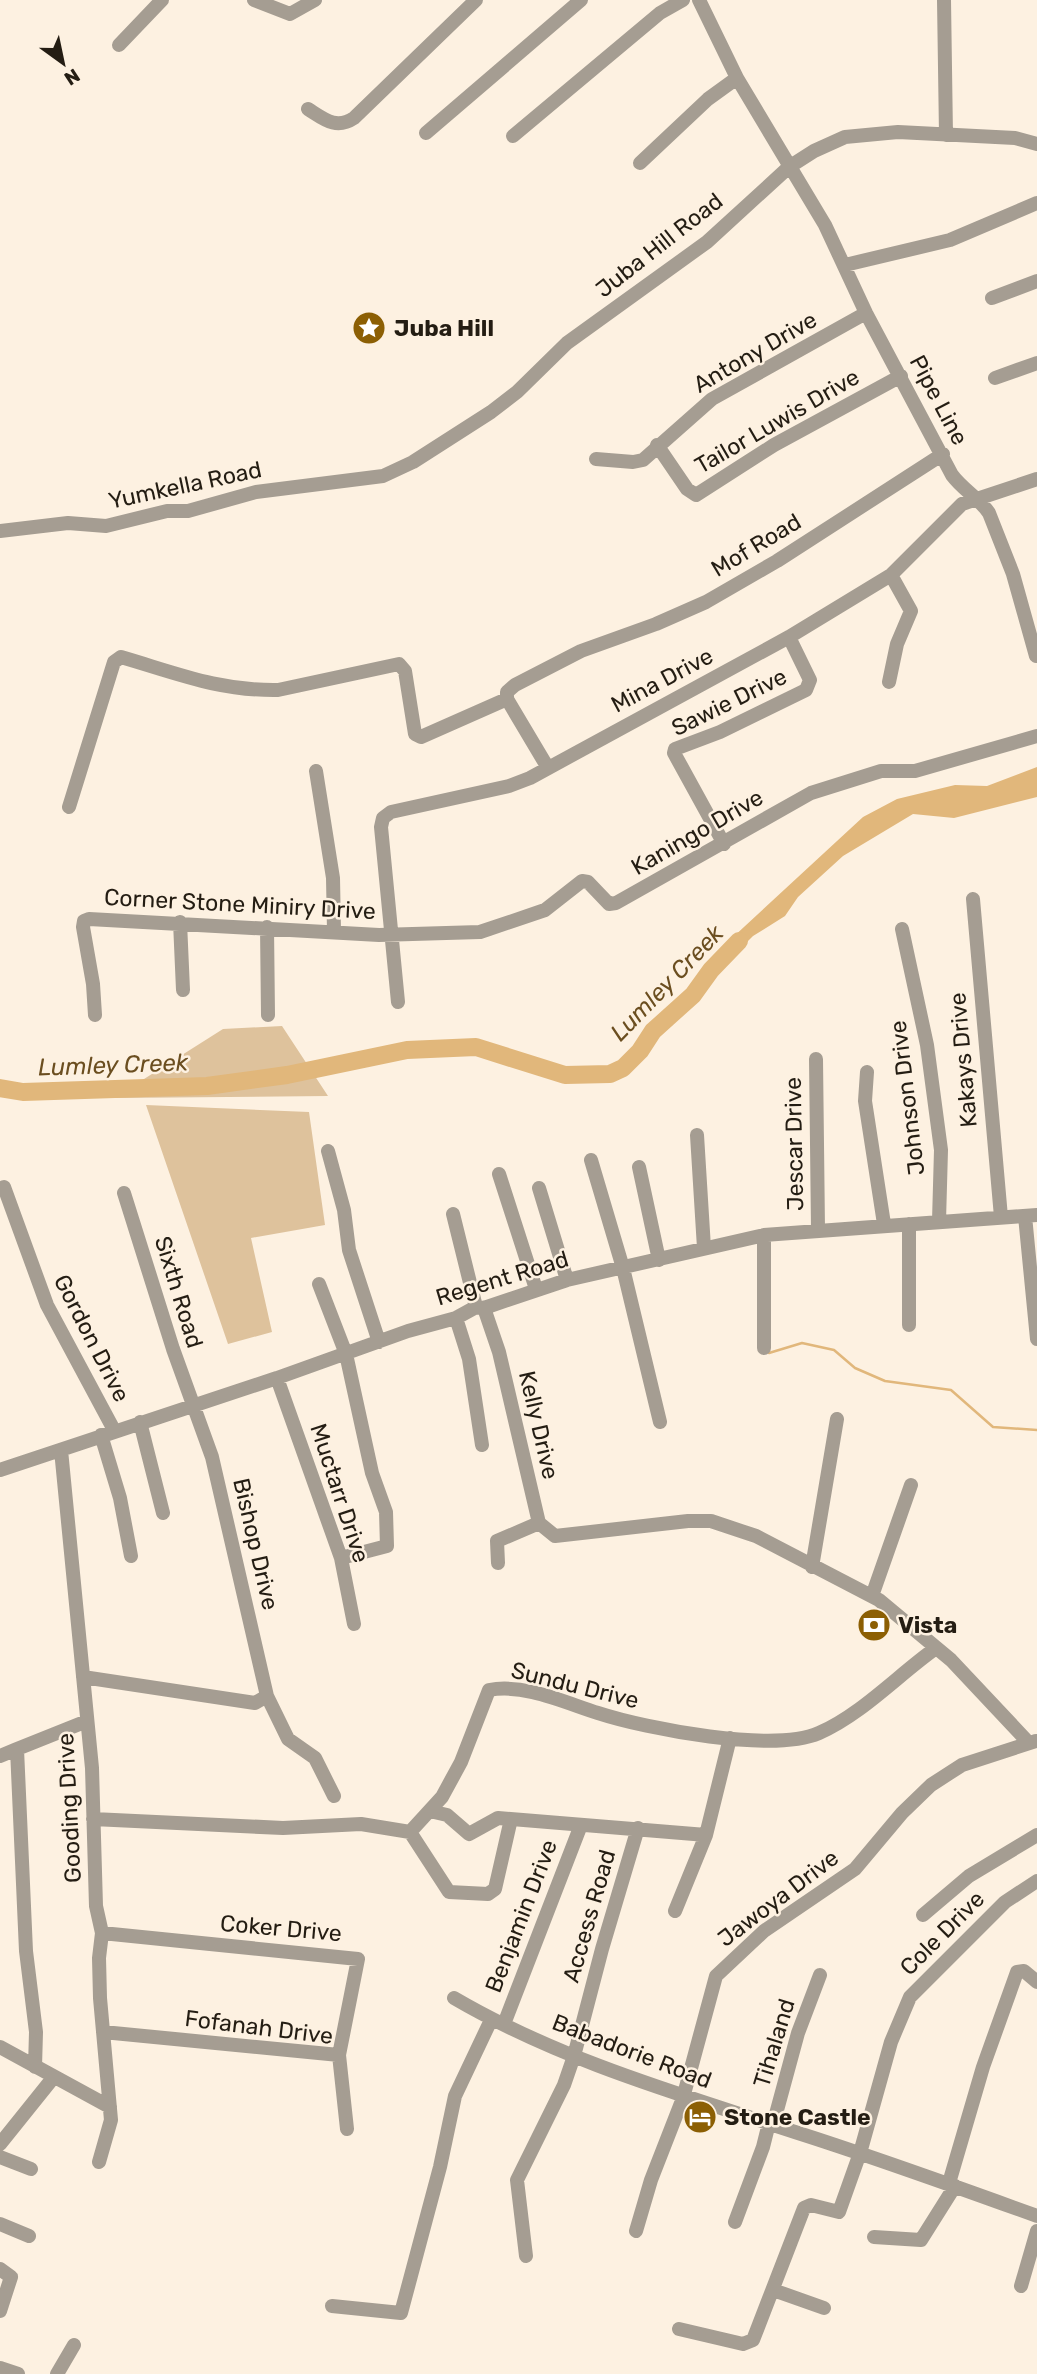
<svg xmlns="http://www.w3.org/2000/svg" width="1037" height="2374" viewBox="0 0 1037 2374" font-family="Rubik,sans-serif">
<style>
.green{fill:#dec29c}
.water{fill:#e1b77b}
.lines{fill:none;stroke-linecap:round;stroke-linejoin:round}
.stream{stroke:#e1b77b;stroke-width:2.5}
.river{stroke:#e1b77b;stroke-width:18}
.minor{stroke:#a59d92;stroke-width:14}
.labels{text-anchor:middle;dominant-baseline:central;stroke-width:5;stroke-linejoin:round;paint-order:stroke}
.street-label{font-size:23px;fill:#241d13;stroke:#fdf1e1}
.poi-label{font-size:23px;font-weight:bold;fill:#241d13;stroke:#fdf1e1;text-anchor:start}
.water-label{font-size:24px;font-style:italic;fill:#6b4e20;stroke:#fdf1e1}
</style>
<rect width="100%" height="100%" fill="#fdf1e1"/>
<!-- green -->
<path class="green" d="M282,1026L328,1096L114,1098L223,1029Z
M146,1105L309,1112L325,1225L251,1238L272,1332L228,1344Z"/>
<!-- water -->
<path class="water" d="M1037,767V797L954,818L913,814L843,856L798,897L785,916L753,936L727,962L718,951L863,817L897,799L955,785L987,786Z"/>
<g class="lines">
<!-- stream -->
<path class="stream" d="M769,1353L802,1343L834,1350L855,1368L885,1381L951,1390L993,1427L1037,1430"/>
<!-- river -->
<path class="river" d="M0,1088L23,1092L207,1086L287,1075L407,1050L476,1047L565,1075L610,1074L623,1068L640,1051L653,1031L693,995L711,970L739,941"/>
<!-- minor -->
<path class="minor" d="M254,0L290,14L315,0
M699,0L737,78L825,225L866,313L952,475C963,490 979,498 989,513L1013,574L1036,656
M944,0L946,135
M119,45L162,0
M308,109C324,119 336,130 354,118L476,0
M426,133L581,0
M513,136L660,13L683,0
M640,163L708,99L737,78
M845,265L950,240L1037,203
M992,298L1037,281
M995,378L1037,363
M657,445L687,489L696,495L774,445L901,376
M596,459L633,462L643,460L712,399L866,313
M0,531L68,523L106,526L167,511H188L256,492L383,476L413,462L491,412L517,392L567,343L707,242L789,167L814,151L845,137L898,132L1015,138L1037,144
M889,682L897,644L911,611L891,575
M507,699V692L515,685L581,651L656,624L706,602L777,561L943,454
M316,771L333,878L334,931
M69,807L114,662L121,657C176,673 219,691 278,690L399,664L405,671L415,734L421,737L507,699L548,768
M724,844L674,753L675,749L720,732L806,690L810,680L789,637
M973,899L1001,1217
M180,922L183,990
M267,927L268,1015
M902,929L927,1045L941,1150L939,1221
M398,1002L381,827L383,818L391,812L509,786L530,778L789,637L891,575L962,504L1037,479
M95,1015L93,984L83,927L84,921L89,919L379,935L480,932L545,910L582,881L588,882L609,904L616,903L811,793L881,771H915L1037,736
M816,1059L818,1229
M867,1072L865,1101L884,1224
M697,1135L704,1248
M328,1151L344,1210L349,1250L379,1342
M591,1160L623,1268L660,1422
M639,1167L659,1260
M499,1174L536,1289
M4,1187L47,1305L114,1430
M539,1188L567,1280
M124,1193L173,1349L212,1457L267,1696L288,1739L315,1758L334,1796
M453,1214L476,1307
M1025,1216L1037,1339
M764,1235V1348
M319,1284L346,1354L372,1473L386,1512L387,1546L341,1558
M484,1308L499,1352L539,1523L555,1536L688,1521H711L756,1536L879,1600L951,1660L1028,1742
M456,1318L469,1359L482,1445
M909,1325V1224
M277,1378L341,1558L354,1624
M140,1422L163,1513
M101,1435L120,1498L131,1556
M61,1450L92,1768L96,1906L102,1933L99,1958L100,1998L111,2120L99,2162
M0,1470L277,1378L408,1331L456,1318L476,1307L484,1308L567,1280L764,1235L1037,1215
M498,1563L497,1541L539,1523
M812,1567L837,1419
M872,1596L911,1485
M83,1677L255,1703L267,1696
M0,1756L17,1749
M430,1811L447,1815L469,1834L498,1818L706,1835
M93,1819L283,1828L361,1824L410,1832L442,1797L461,1762L489,1690C524,1683 566,1703 598,1713C647,1729 773,1753 819,1733C862,1714 898,1675 936,1648
M410,1832L449,1892L488,1894L495,1889L511,1819
M675,1911L706,1835L730,1738
M923,1915L969,1876L1037,1835
M102,1933L358,1959L339,2055L347,2129
M454,1998C560,2060 679,2094 795,2132C877,2158 957,2187 1037,2216
M504,2024L581,1825
M103,2032L339,2055
M0,2047L110,2107
M35,2067L36,2032L26,1951L17,1749L87,1721
M773,2125L798,2033L820,1975
M0,2144L53,2078
M0,2157L31,2169
M949,2183L983,2067L1017,1972L1024,1971L1037,1982
M735,2222L763,2147L769,2123
M0,2224L29,2236
M636,2231L651,2180L683,2098L716,1976L764,1931L855,1869L902,1813L931,1785L962,1765L1036,1741
M874,2237L921,2240L955,2186
M526,2256L517,2180L564,2085L574,2056L602,1949L638,1828
M0,2269L11,2277L0,2311
M1021,2286L1037,2231
M773,2290L824,2308
M332,2306L401,2313L440,2167L455,2096L491,2020
M679,2329L743,2344L753,2340L804,2208L811,2205L839,2212L860,2153L891,2042L910,1997L1005,1902L1037,1881
M0,2368L18,2374
M57,2374L74,2345"/>
</g>
<!-- icons -->
<defs>
<symbol id="sight-disc" viewBox="-11 -11 22 22"><circle r="9.5" fill="#8c5f04" stroke="#fdf1e1"/><path d="M0-6L1.8-2.2L6-1.7L2.9 1.2L3.7 5.4L0 3.3L-3.7 5.4L-2.9 1.2L-6-1.7L-1.8-2.2Z" fill="#fff"/></symbol>
<symbol id="bank-disc" viewBox="-11 -11 22 22"><circle r="9.5" fill="#8c5f04" stroke="#fdf1e1"/><path d="M-6-4H6V4H-6ZM0-2.3a2.3 2.3 0 1 0 0 4.6a2.3 2.3 0 1 0 0-4.6Z" fill="#fff"/></symbol>
<symbol id="hotel-disc" viewBox="-11 -11 22 22"><circle r="9.5" fill="#8c5f04" stroke="#fdf1e1"/><path d="M-6-4.5h1.5V1H6V5H4.5V3h-9V5H-6ZM-4 0a1.8 1.8 0 1 1 3.6 0ZM.5 0V-2.5h3Q6-2.5 6 0Z" fill="#fff"/></symbol>
</defs>
<g fill-rule="evenodd">
<use href="#sight-disc" x="350" y="309" width="38" height="38"/>
<use href="#bank-disc" x="855" y="1606" width="38" height="38"/>
<use href="#hotel-disc" x="681" y="2098" width="38" height="38"/>
</g>
<g class="labels">
<!-- street labels -->
<g class="street-label">
<text transform="translate(659 245) rotate(-38)">Juba Hill Road</text>
<text transform="translate(755 352) rotate(-30)">Antony Drive</text>
<text transform="translate(939 400) rotate(62)">Pipe Line</text>
<text transform="translate(777 421) rotate(-30)">Tailor Luwis Drive</text>
<text transform="translate(185 485) rotate(-12)">Yumkella Road</text>
<text transform="translate(756 545) rotate(-31)">Mof Road</text>
<text transform="translate(662 680) rotate(-28)">Mina Drive</text>
<text transform="translate(729 702) rotate(-26)">Sawie Drive</text>
<text transform="translate(697 832) rotate(-30)">Kaningo Drive</text>
<text transform="translate(240 904) rotate(3)">Corner Stone Miniry Drive</text>
<text transform="translate(963 1060) rotate(-95)">Kakays Drive</text>
<text transform="translate(907 1098) rotate(-97)">Johnson Drive</text>
<text transform="translate(794 1144) rotate(-91)">Jescar Drive</text>
<text transform="translate(502 1278) rotate(-17)">Regent Road</text>
<text transform="translate(179 1292) rotate(73)">Sixth Road</text>
<text transform="translate(92 1338) rotate(63)">Gordon Drive</text>
<text transform="translate(539 1425) rotate(77)">Kelly Drive</text>
<text transform="translate(340 1493) rotate(72)">Muctarr Drive</text>
<text transform="translate(256 1544) rotate(77)">Bishop Drive</text>
<text transform="translate(575 1685) rotate(14)">Sundu Drive</text>
<text transform="translate(69 1808) rotate(-93)">Gooding Drive</text>
<text transform="translate(778 1898) rotate(-37)">Jawoya Drive</text>
<text transform="translate(521 1916) rotate(-69)">Benjamin Drive</text>
<text transform="translate(589 1916) rotate(-74)">Access Road</text>
<text transform="translate(281 1928) rotate(5)">Coker Drive</text>
<text transform="translate(942 1933) rotate(-45)">Cole Drive</text>
<text transform="translate(259 2027) rotate(7)">Fofanah Drive</text>
<text transform="translate(774 2043) rotate(-73)">Tihaland</text>
<text transform="translate(632 2051) rotate(21)">Babadorie Road</text>
</g>
<!-- poi labels -->
<g class="poi-label">
<text x="394" y="328">Juba Hill</text>
<text x="898" y="1625">Vista</text>
<text x="724" y="2117">Stone Castle</text>
</g>
<!-- water labels -->
<g class="water-label">
<text transform="translate(667 983) rotate(-46)">Lumley Creek</text>
<text transform="translate(113 1065) rotate(-2)">Lumley Creek</text>
</g>
</g>
<!-- north arrow -->
<g transform="translate(63 63) rotate(147)" stroke="#fdf1e1" stroke-width="5" paint-order="stroke">
<path d="M0-5L12 26L0 18L-12 26Z" fill="#241d13"/>
<text y="-10" font-size="19" font-weight="bold" text-anchor="middle" fill="#241d13">N</text>
</g>
</svg>
